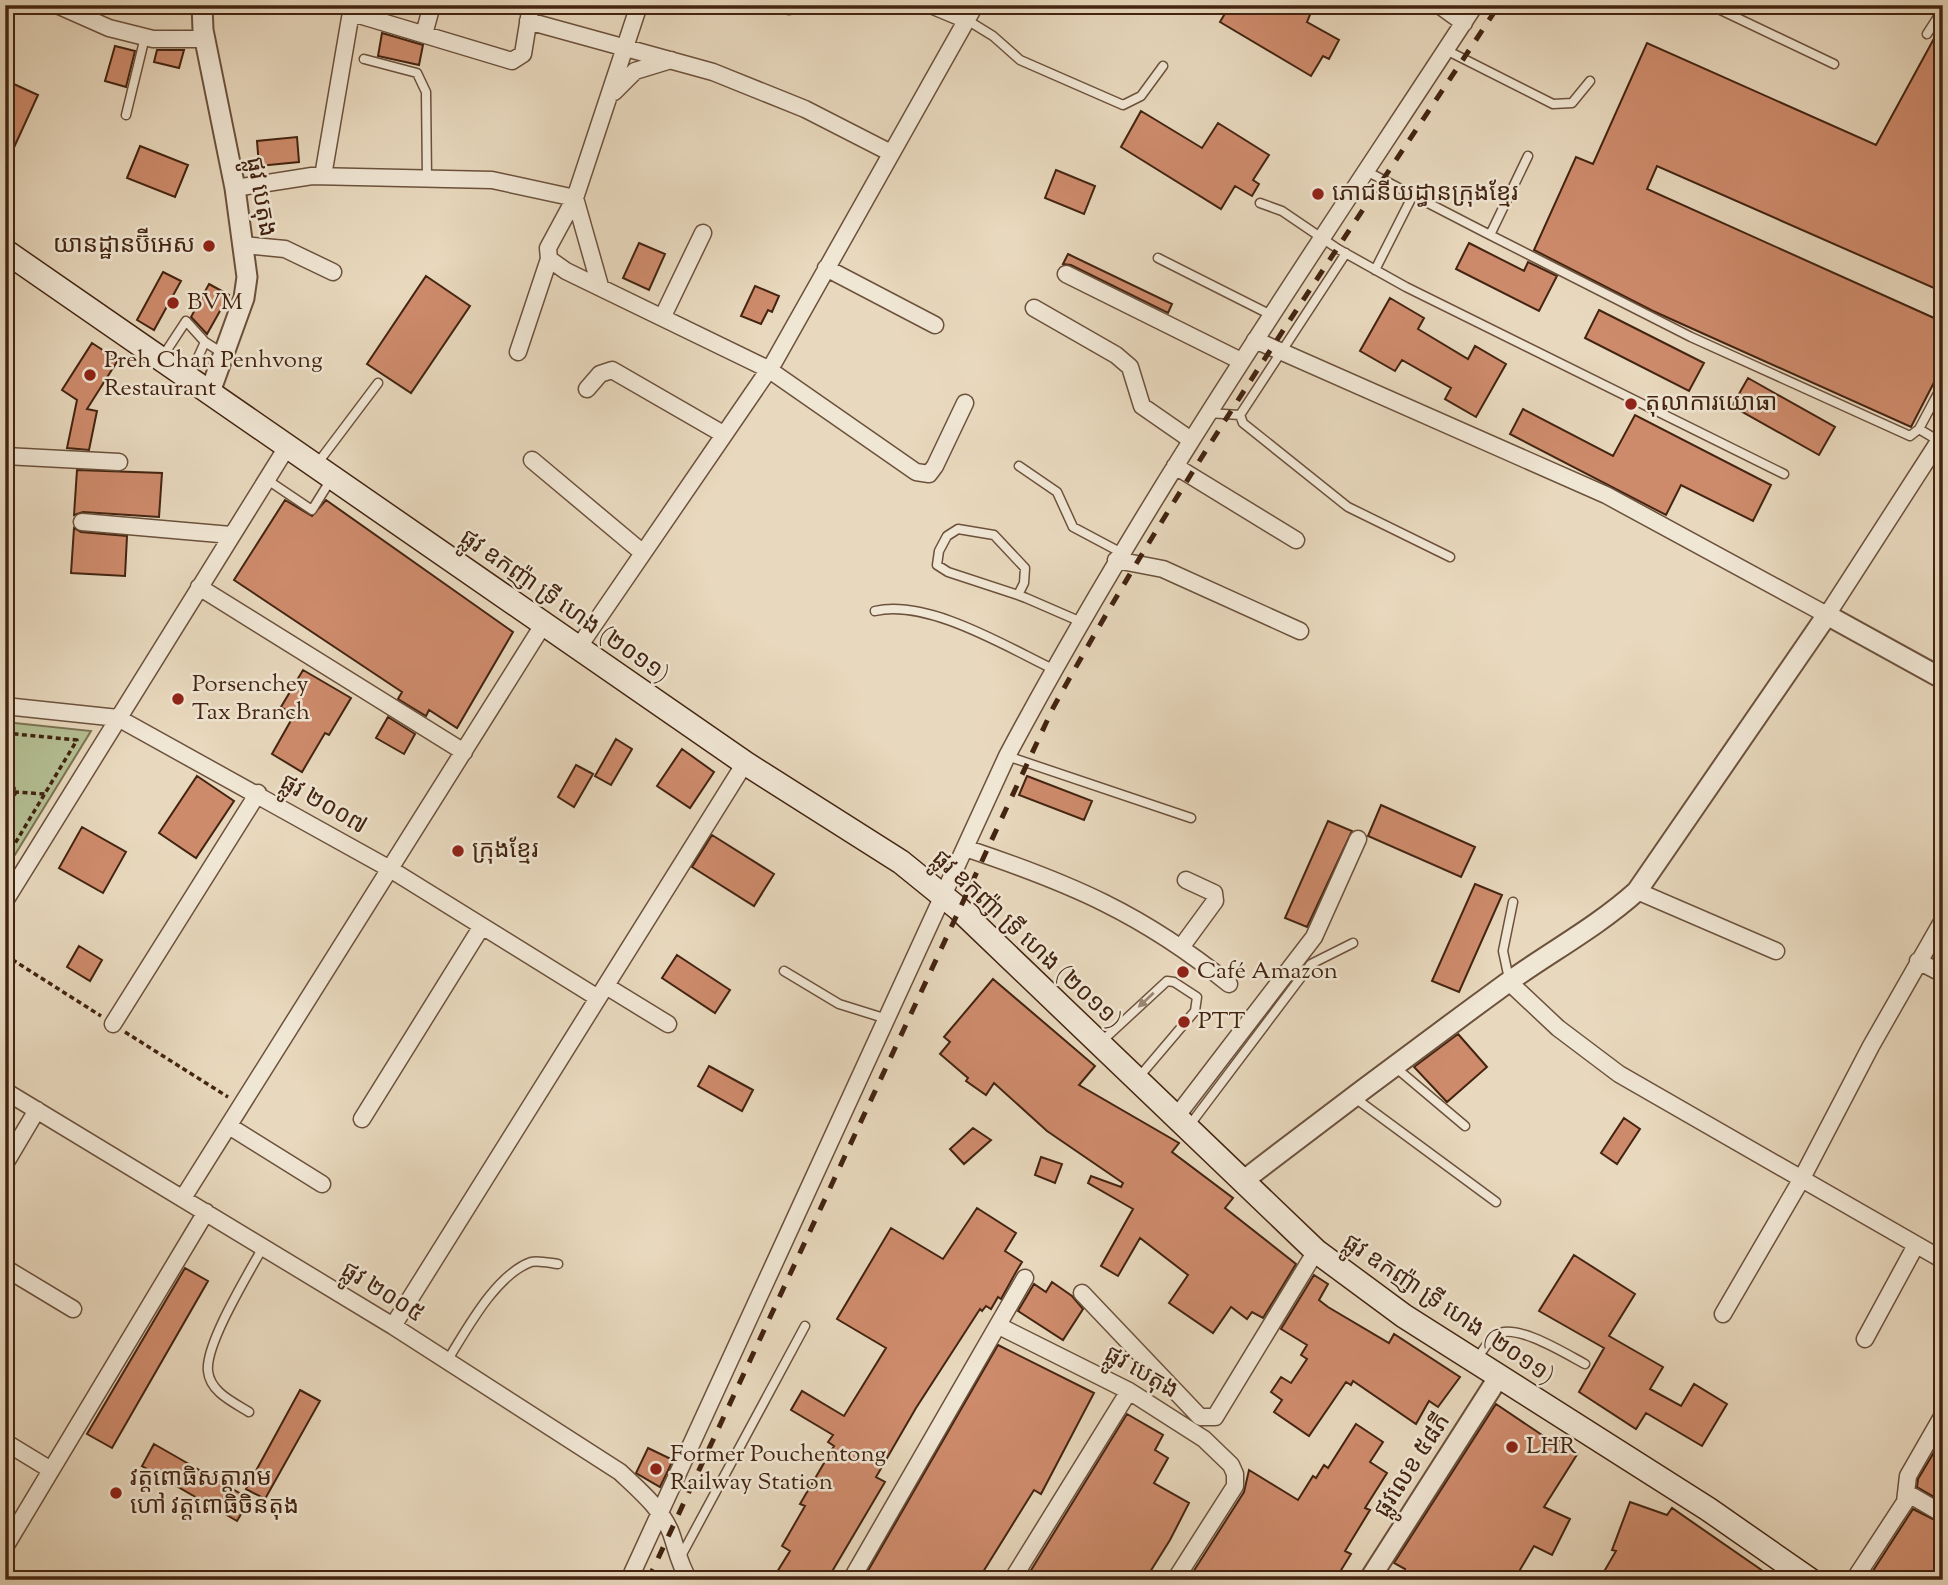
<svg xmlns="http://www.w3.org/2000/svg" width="1948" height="1585" viewBox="0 0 1948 1585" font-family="'Sorts Mill Goudy','Noto Sans Khmer',serif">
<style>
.green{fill:#b4bf93;stroke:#7c7252;stroke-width:2}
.building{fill:#ce8b6c;stroke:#432411;stroke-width:2}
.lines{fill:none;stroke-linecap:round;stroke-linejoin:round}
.service-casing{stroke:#6c513c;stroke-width:11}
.minor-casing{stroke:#6c513c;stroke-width:19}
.tertiary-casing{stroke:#6c513c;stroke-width:23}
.secondary-casing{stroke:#432411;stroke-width:26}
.path{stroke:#432411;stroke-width:3.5;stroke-dasharray:5 3.5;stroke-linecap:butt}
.service{stroke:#f0e6d4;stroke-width:8}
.minor{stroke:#f0e6d4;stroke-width:16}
.tertiary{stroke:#f0e6d4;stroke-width:19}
.secondary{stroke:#f0e6d4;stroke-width:23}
.rail{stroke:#432411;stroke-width:5;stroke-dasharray:12 12;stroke-linecap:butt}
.oneway{fill:#9a8572}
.poi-dot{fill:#8f2418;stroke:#f0e6d4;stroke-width:2.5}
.labels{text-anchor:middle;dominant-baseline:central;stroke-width:5;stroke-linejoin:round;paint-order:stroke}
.poi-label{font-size:24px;fill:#432411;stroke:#f0e6d4;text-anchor:start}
.street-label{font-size:24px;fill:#432411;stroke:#f0e6d4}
</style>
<rect width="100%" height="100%" fill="#e8d8bd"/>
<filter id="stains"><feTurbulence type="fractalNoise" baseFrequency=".00286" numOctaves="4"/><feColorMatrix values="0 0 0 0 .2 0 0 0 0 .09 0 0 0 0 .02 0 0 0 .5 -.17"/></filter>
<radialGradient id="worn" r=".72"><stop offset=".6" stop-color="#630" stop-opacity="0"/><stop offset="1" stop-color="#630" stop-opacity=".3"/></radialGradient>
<!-- green -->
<path class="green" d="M5,722L91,731L5,871Z"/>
<!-- building -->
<path class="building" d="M1230,5H1314L1307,22L1339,40L1329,59L1323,56L1311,76L1220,22Z
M1943,22V292L1657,166L1647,189L1943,322V365L1911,427L1653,311L1534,250L1576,157L1593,164L1647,43L1876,145Z
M382,33L423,45L419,65L378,56Z
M115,46L135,51L126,87L105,81Z
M157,50H184L179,68L154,62Z
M5,80L38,95L5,167Z
M1141,111L1202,148L1218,123L1269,155L1253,180L1259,184L1252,196L1235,186L1221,209L1121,147Z
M297,137L299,162L259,166L257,141Z
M140,146L188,165L175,197L127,178Z
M1056,170L1095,186L1084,214L1045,198Z
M639,243L665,254L649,290L623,278Z
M1469,243L1524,271L1528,262L1557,276L1539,311L1456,269Z
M1068,254L1172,304L1168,313L1071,265L1063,264Z
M163,272L181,281L154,330L137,320Z
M426,276L470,306L411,393L367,364Z
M209,284L229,295L207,334L191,317Z
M755,286L779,296L772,312L768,310L761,324L741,316Z
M1390,298L1424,318L1418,329L1468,359L1475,346L1506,364L1476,417L1445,399L1451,388L1402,360L1395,371L1360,351Z
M1599,310L1704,363L1689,391L1585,338Z
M92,343L118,360L87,409L97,411L89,450L67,448L77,400L62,390Z
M1748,378L1835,427L1819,455L1732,406Z
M1523,409L1613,456L1635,415L1771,485L1753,521L1681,485L1666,515L1510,434Z
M77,470L162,473L159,517L83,512L74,515Z
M285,500L312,516L326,500L513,632L457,728L429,710L426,716L398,699L402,692L234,580Z
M74,528L81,532L127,536L125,576L71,573Z
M303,670L351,698L329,735L325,733L302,772L272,754L294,715L281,707Z
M388,717L415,734L404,754L376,738Z
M616,739L632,749L611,785L595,776Z
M682,749L714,772L690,808L657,786Z
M576,765L593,774L574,807L558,797Z
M197,776L234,801L196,858L159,833Z
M1027,776L1092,801L1084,820L1019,795Z
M1381,805L1475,847L1461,877L1368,836Z
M1328,821L1352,831L1307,927L1285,918Z
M82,827L126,852L103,893L59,868Z
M712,835L774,874L754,906L692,867Z
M1475,884L1502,895L1459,992L1432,981Z
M79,946L102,960L90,981L67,967Z
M677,955L730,990L715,1013L662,978Z
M993,979L1095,1066L1079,1085L1179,1143L1172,1152L1233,1198L1225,1208L1296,1264L1263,1318L1252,1312L1247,1319L1231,1307L1213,1333L1169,1303L1188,1275L1140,1238L1118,1276L1101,1266L1133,1209L1088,1183L1091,1176L1121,1187L1123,1183L1047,1131L994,1083L986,1095L966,1081L968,1078L940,1054L950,1042L944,1037Z
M1458,1034L1487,1067L1447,1102L1414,1067Z
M709,1066L753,1090L742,1111L698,1086Z
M1624,1118L1640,1129L1617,1164L1601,1153Z
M973,1128L991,1140L964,1164L950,1149Z
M1041,1157L1062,1164L1055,1183L1035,1175Z
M977,1208L1016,1233L1005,1251L1022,1262L1016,1272L1001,1299L998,1297L991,1309L986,1306L982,1311L980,1309L916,1408L876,1477L885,1482L827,1580H772L790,1551L782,1546L805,1506L800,1504L834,1446L828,1442L833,1435L791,1410L802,1391L844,1416L886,1348L837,1319L891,1228L943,1259Z
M1574,1255L1635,1294L1609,1336L1663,1367L1650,1389L1681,1406L1694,1384L1727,1404L1702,1446L1646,1413L1636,1429L1579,1392L1604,1348L1539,1311Z
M185,1268L208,1281L112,1448L87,1434Z
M1314,1275L1328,1284L1319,1300L1328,1307L1389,1343L1394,1334L1460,1377L1438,1407L1429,1401L1416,1424L1353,1381L1351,1385L1346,1382L1309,1436L1274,1412L1282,1400L1271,1392L1281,1377L1291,1383L1307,1359L1301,1355L1307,1345L1281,1329Z
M1052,1282L1072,1296L1083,1309L1063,1340L1018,1311L1034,1284L1046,1292Z
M998,1345L1094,1393L1041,1494L1034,1490L978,1580H871L865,1576Z
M300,1390L320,1401L265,1499L246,1489Z
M1496,1404L1551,1441L1554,1437L1578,1453L1544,1507L1570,1519L1552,1555L1534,1546L1514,1580H1399L1405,1569L1394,1563Z
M1127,1414L1163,1435L1155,1450L1168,1458L1154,1483L1189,1503L1170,1540L1145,1580H1025Z
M1356,1424L1383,1442L1370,1462L1387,1473L1365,1508L1370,1510L1345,1551L1351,1554L1335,1580H1188L1244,1492L1249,1470L1298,1500L1313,1476L1316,1478L1324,1465L1328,1468Z
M1943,1437V1502L1917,1487L1918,1479Z
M154,1444L250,1499L237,1521L142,1466Z
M648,1448L673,1460L660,1487L636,1473Z
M1630,1502L1667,1515L1672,1508L1763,1571L1758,1580H1643L1633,1573L1629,1580H1611L1602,1575L1616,1551L1612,1550Z
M1913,1509L1943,1524V1580H1867Z"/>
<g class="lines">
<defs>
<path id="service" d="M1710,5L1834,64
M967,20L993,36L1020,60L1123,105L1141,96L1163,66
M1927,34L1943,9
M1446,50L1553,104L1572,103L1590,81
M364,59L417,73L426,92L427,179
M126,115L145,37
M1366,171L1490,235L1528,156
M1260,203L1282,211L1338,249L1406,287L1784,474
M1490,235L1691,337L1910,436L1919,429L1943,384
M1346,253L1240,415L1243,423L1348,507L1450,557
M1158,258L1271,315
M1375,270L1414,193
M163,356L186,321L205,342L224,354
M190,375L205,342
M1208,413L1240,415
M1919,429L1939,441
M317,464L378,383
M1019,466L1057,492L1073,527L1120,552
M266,479L312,510L330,481
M1018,595L1024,583L1025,568L994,535L958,529L947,536L939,551L937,565L948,572L1018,595L1026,598L1079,621
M875,611C928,599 1005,646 1053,669
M1007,756L1191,818
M784,971L839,1004L887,1019
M1509,979L1503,951L1513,902
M1101,1042L1167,981L1174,982L1197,997L1195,1011L1139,1077
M1395,1067L1465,1126
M1355,1098L1496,1202
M1189,1126L1311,964L1353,943
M1476,1360C1482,1352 1489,1339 1497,1334C1517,1323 1566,1354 1585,1364
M447,1361C466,1331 495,1275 531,1262C538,1260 550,1263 558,1264
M249,1412C233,1402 210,1392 208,1371C205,1344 249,1273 263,1247
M680,1558L805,1326"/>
<path id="minor" d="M57,5L109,28L153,39H205
M639,5L575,198L548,248L549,259L566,271L768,369L916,472L929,474L935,466L965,403
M931,5L967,20
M1439,5L1464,23
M789,6V5
M528,21L713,72L805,109L891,153
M424,34L432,5
M614,92L635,71L671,60
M323,176L350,18L359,15L512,61L523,54L531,5
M235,188L312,176L492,180L575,198
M575,198L600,286
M244,245L285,249L333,272
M826,268L935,325
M1066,274L1241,361
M1034,308L1116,355L1130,367L1142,406L1191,440
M663,316L703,233
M1255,340L1606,495L1827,615L1943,435
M518,352L549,259
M587,389L600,374L612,370L723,434
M5,456L119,462
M532,460L643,553
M1175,466L1296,540
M82,522L231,535
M1116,560L1163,569L1300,631
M199,587L464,752
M578,648L774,362L975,5
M5,706L118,718L390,869L598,998
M965,848C1070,883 1143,914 1229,984
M1637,891L1776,951
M5,901L287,447
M1182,946L1215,901L1214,893L1186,880
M1918,961L1943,974
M1509,982L1558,1028L1619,1074L1943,1260
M606,986L668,1024
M113,1024L258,793
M5,1091L393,1326L620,1472C638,1489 662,1509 671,1533C677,1550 679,1564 689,1580
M1176,1117L1314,937L1358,839
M362,1119L482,926
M229,1126L322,1184
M5,1164L37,1110
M183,1198L543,625
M5,1268L73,1309
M1082,1293L1200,1417H1215L1316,1251
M1723,1314L1801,1180L1871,1046L1943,920
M393,1326L745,763
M999,1326L1129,1391L1204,1439L1231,1465L1235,1474V1486L1175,1580
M1865,1339L1916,1245
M5,1442L51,1470
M1907,1493L1943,1514
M5,1547L206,1212
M629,1580L1007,756C1146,495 1314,252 1475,5
M851,1580L1025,1278
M1012,1580L1129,1391
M1854,1580L1905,1502L1908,1476L1943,1415"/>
<path id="tertiary" d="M202,5L203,30L235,188L247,277L244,298L210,392
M1243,1181C1330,1114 1418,1048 1507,983C1550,952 1597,927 1637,891L1827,615L1943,679
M1369,1580L1498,1378"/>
<path id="secondary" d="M5,251L745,763L901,862L959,909L1316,1251L1404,1316L1708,1509L1810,1580"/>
</defs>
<!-- service casing -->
<use href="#service" class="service-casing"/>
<!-- minor casing -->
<use href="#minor" class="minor-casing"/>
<!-- tertiary casing -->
<use href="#tertiary" class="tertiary-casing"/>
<!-- secondary casing -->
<use href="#secondary" class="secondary-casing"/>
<!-- path -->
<path class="path" d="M5,733L77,740L5,860
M5,765L9,733
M5,781L14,788L15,794L5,804
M14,792L45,794
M5,955L101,1016
M125,1032L228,1097"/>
<!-- service -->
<use href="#service" class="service"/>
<!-- minor -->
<use href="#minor" class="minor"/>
<!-- tertiary -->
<use href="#tertiary" class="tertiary"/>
<!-- secondary -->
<use href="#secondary" class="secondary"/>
<!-- rail -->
<path class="rail" d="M648,1580L1053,708C1187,465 1346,237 1499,5"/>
</g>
<!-- one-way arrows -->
<defs><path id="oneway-solid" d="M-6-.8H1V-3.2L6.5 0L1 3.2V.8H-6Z" transform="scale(1.75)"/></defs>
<use class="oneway" href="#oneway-solid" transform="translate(1146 1000) rotate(137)"/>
<!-- markers -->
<g class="poi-dot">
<circle cx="1318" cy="194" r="7"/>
<circle cx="209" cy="246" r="7"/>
<circle cx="173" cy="303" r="7"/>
<circle cx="90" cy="375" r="7"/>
<circle cx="1631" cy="404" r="7"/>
<circle cx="178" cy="699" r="7"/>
<circle cx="458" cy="851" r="7"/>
<circle cx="1183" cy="972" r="7"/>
<circle cx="1184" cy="1022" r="7"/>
<circle cx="1512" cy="1447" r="7"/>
<circle cx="656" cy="1469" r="7"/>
<circle cx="116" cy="1493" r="7"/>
</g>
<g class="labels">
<!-- poi labels -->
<g class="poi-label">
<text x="1332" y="194">ភោជនីយដ្ធានក្រុងខ្មែរ</text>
<text x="195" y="246" text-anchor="end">យានដ្ឋានប៊ីអេស</text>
<text x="187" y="303">BVM</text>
<text x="104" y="361">Preh Chan Penhvong<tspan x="104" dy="28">Restaurant</tspan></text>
<text x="1645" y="404">តុលាការយោធា</text>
<text x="192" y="685">Porsenchey<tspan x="192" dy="28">Tax Branch</tspan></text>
<text x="472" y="851">ក្រុងខ្មែរ</text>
<text x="1197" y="972">Café Amazon</text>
<text x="1198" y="1022">PTT</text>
<text x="1526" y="1447">LHR</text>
<text x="670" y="1455">Former Pouchentong<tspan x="670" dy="28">Railway Station</tspan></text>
<text x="130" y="1479">វត្តពោធិសត្តារាម<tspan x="130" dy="28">ហៅ វត្តពោធិចិនតុង</tspan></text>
</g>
<!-- street labels -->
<g class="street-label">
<text transform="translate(260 197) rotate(80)">ផ្លូវ បេតុង</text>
<text transform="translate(564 607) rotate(35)">ផ្លូវ ឧកញ៉ា ទ្រី ហេង (២០១១)</text>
<text transform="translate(323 805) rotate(30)">ផ្លូវ ២០០៧</text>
<text transform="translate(1026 940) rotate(43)">ផ្លូវ ឧកញ៉ា ទ្រី ហេង (២០១១)</text>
<text transform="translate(382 1293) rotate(32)">ផ្លូវ ២០០៥</text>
<text transform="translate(1448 1310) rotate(34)">ផ្លូវ ឧកញ៉ា ទ្រី ហេង (២០១១)</text>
<text transform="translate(1141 1373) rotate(30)">ផ្លូវ បេតុង</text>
<text transform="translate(1413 1466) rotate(-57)">ផ្លូវលេខ ៥៨ភី</text>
</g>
</g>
<!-- margin -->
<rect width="1948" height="1585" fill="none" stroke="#e8d8bd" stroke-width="28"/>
<rect x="7" y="7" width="1934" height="1571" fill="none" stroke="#432411" stroke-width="3.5"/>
<rect x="14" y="14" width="1920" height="1557" fill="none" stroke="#432411" stroke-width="2"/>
<rect width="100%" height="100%" filter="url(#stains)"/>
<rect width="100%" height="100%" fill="url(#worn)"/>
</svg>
